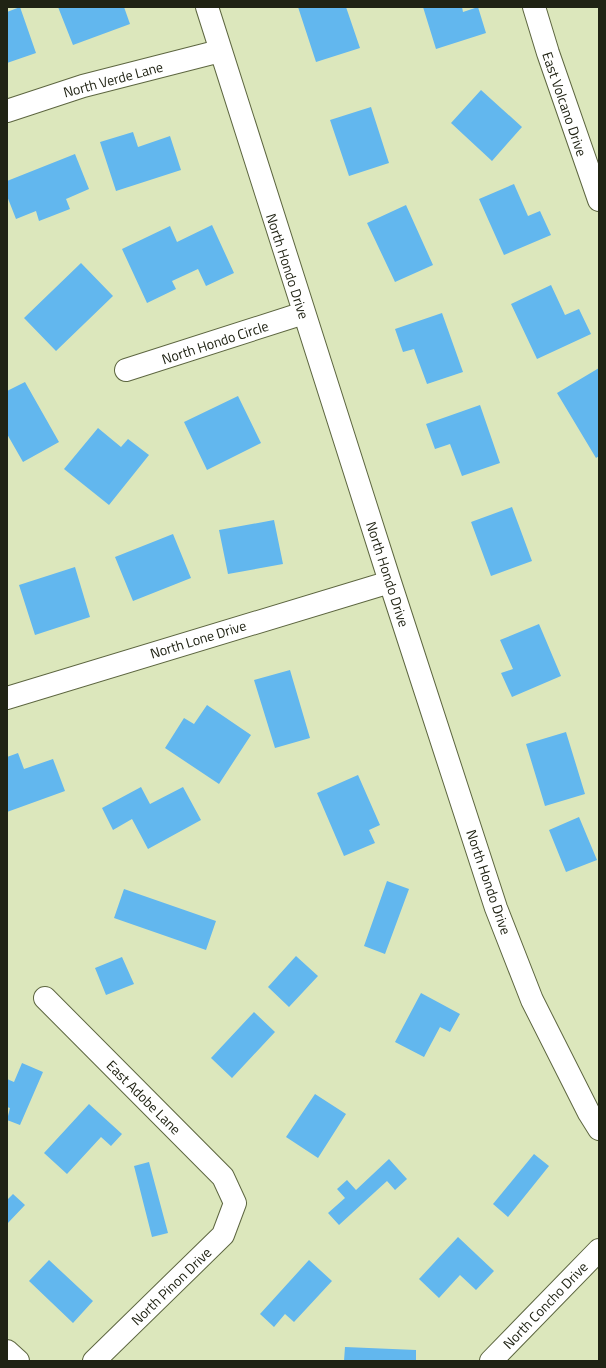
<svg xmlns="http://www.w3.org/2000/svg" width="606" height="1368" viewBox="0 0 606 1368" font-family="'Titillium Web',sans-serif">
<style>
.building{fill:#62b7ee}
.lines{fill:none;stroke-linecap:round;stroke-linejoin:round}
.minor-casing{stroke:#5d6640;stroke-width:24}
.minor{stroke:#fff;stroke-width:22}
.labels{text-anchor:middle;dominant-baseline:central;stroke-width:3;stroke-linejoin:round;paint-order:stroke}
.street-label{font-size:14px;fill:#202314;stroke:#fff}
</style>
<rect width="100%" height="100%" fill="#dce7bc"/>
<!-- building -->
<path class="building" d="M20,7L36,53L7,63V12Z
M58,7H124L130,24L73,45Z
M298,7H346L360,48L316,62Z
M423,7H462L463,12L478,7L486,33L436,49Z
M481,90L522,127L492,161L451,123Z
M371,107L389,163L349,176L330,120Z
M133,132L138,147L170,136L181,170L116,191L100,142Z
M75,154L89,189L66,199L70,209L39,221L36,211L16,219L7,196V181Z
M514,184L528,216L540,211L551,235L504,255L479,199Z
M406,205L433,265L395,282L367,223Z
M212,225L234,273L206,286L198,269L172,281L176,289L147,303L122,249L170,226L177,242Z
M81,263L113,296L56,351L24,318Z
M551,285L565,315L579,309L591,334L537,359L511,304Z
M442,313L463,372L427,384L414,349L403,352L395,329Z
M599,368V456L596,458L557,393Z
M25,382L59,442L23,462L7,434V391Z
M238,396L261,443L207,470L184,422Z
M480,405L500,463L462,476L450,444L435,449L426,424Z
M98,428L121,447L128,439L149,455L109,505L64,469Z
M512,507L532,561L491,576L471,522Z
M274,520L283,564L228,574L219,530Z
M173,534L191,578L133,601L115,557Z
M75,567L90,617L35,635L19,585Z
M539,624L561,676L512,697L501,673L513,669L500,640Z
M290,670L310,738L275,748L254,680Z
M207,705L251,735L219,784L165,748L184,718L194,724Z
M566,732L585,794L545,806L526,744Z
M18,753L24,769L53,759L65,791L7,812V757Z
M358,775L380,825L369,830L375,843L344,856L317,793Z
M141,787L150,804L183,787L201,820L148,849L132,819L113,830L102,808Z
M579,817L597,860L566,872L549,830Z
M387,881L409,889L385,954L364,946Z
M124,889L216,921L206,950L114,918Z
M296,956L318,976L289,1007L268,987Z
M122,957L134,984L106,995L95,968Z
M421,993L460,1014L450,1032L440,1027L424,1057L395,1042Z
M254,1012L275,1032L232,1078L211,1058Z
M22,1063L43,1072L20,1125L7,1120L10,1108L7,1107V1079L14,1082Z
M315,1094L346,1114L318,1158L286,1137Z
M89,1104L122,1134L111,1146L101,1137L67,1174L44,1153Z
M534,1154L549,1166L508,1217L493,1204Z
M389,1159L407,1179L395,1190L387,1181L339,1225L328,1213L345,1198L337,1189L347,1180L356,1190Z
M149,1162L168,1233L152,1237L134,1166Z
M13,1194L25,1205L7,1224V1200Z
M458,1237L494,1271L476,1290L460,1275L439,1298L419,1279Z
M49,1260L93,1301L73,1323L29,1281Z
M309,1260L332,1281L294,1322L285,1314L274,1327L260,1314Z
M345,1347L416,1350V1361H344Z"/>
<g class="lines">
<defs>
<path id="minor" d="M207,7L390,582L496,908L532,1000L589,1113L599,1129
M534,7L548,53L599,200
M7,111L83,86L220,51
M126,370L304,313
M7,698L390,582
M45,998L223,1177L235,1203L223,1235L94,1361
M7,1351L18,1361
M491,1361L599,1250"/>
</defs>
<!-- minor casing -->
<use href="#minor" class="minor-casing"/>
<!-- minor -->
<use href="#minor" class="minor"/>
</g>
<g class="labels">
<!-- street labels -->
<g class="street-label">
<text transform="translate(113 79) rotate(-15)">North Verde Lane</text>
<text transform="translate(565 104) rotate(71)">East Volcano Drive</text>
<text transform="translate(288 266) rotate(72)">North Hondo Drive</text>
<text transform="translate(215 342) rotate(-18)">North Hondo Circle</text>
<text transform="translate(388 574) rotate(72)">North Hondo Drive</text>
<text transform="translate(198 639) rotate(-17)">North Lone Drive</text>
<text transform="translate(489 882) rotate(71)">North Hondo Drive</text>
<text transform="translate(144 1097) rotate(45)">East Adobe Lane</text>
<text transform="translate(171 1286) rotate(-44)">North Pinon Drive</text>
<text transform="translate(545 1305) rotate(-46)">North Concho Drive</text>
</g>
</g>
<!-- border -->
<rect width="606" height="1368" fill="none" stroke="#202314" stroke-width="16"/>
</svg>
